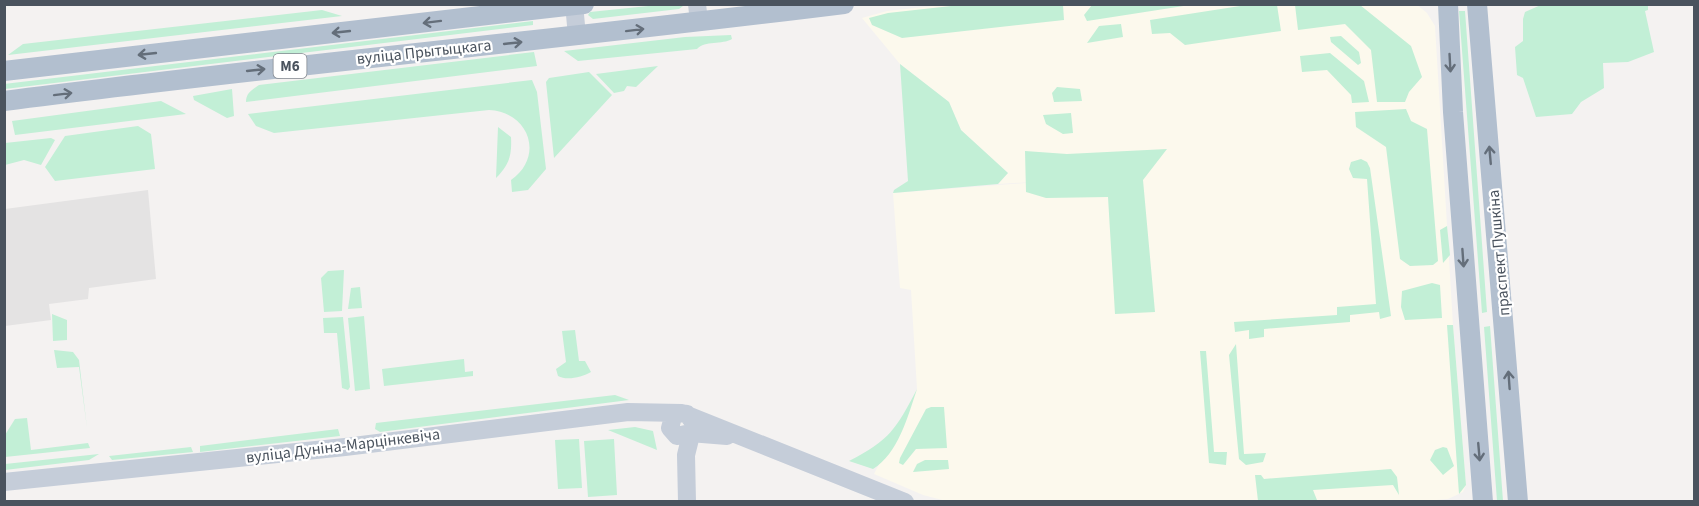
<svg xmlns="http://www.w3.org/2000/svg" width="1699" height="506" viewBox="0 0 1699 506" font-family="'Source Sans 3',sans-serif">
<style>
.commercial{fill:#fcf9ed}
.education{fill:#e4e3e3}
.green{fill:#c2efd6}
.lines{fill:none;stroke-linecap:round;stroke-linejoin:round}
.secondary{stroke:#c5cdd9;stroke-width:18}
.primary{stroke:#b2bfcf;stroke-width:20}
.oneway{stroke:#646e7a}
.labels{text-anchor:middle;dominant-baseline:central;stroke-width:4.5;stroke-linejoin:round;paint-order:stroke}
.shield{fill:#fff;stroke:#80878e;stroke-width:1.5}
.shield-label{font-size:15px;font-weight:bold;fill:#4a535e}
.street-label{font-size:16px;fill:#4a535e;stroke:#fff}
</style>
<rect width="100%" height="100%" fill="#f4f2f1"/>
<!-- commercial -->
<path class="commercial" d="M951,4H1416L1427,13L1435,26L1453,325L1466,485L1463,492L1448,499L1412,502H950L923,495L874,474L917,389L911,290L900,288L893,193L1051,181L998,184L1008,173L961,130L949,102L900,64L862,18L887,11Z"/>
<!-- education -->
<path class="education" d="M148,190L156,279L89,288L88,299L49,304L51,320L5,326V209Z"/>
<!-- green -->
<path class="green" d="M1253,4L1277,5L1281,31L1185,45L1170,33L1152,34L1150,20Z
M1543,4L1648,5V10L1645,11L1654,52L1628,62L1603,63L1604,88L1581,102L1572,114L1536,117L1523,78L1517,75L1515,47L1523,41V19L1525,12Z
M658,5L683,6L679,9L593,19L588,15L590,12Z
M960,5H1063L1064,20L902,38L872,25L869,18L888,13Z
M1092,5V4L1190,5L1087,21L1084,15Z
M1295,5H1360L1411,46L1422,77L1409,92L1405,102H1377L1371,50L1345,24L1298,30Z
M322,10L342,16L8,55L23,44Z
M1459,11H1465L1487,312L1482,313Z
M533,21V25L5,89L4,84Z
M1121,24L1123,37L1087,43L1099,26Z
M731,35L732,39C722,45 705,40 697,49L578,61L564,51L685,37Z
M1341,36L1359,52L1361,63L1358,65L1331,42L1330,37Z
M534,52L537,66L246,102C246,93 252,90 259,85Z
M1330,53L1364,81L1369,102L1352,103L1351,95L1327,70L1302,72L1300,56Z
M900,64L949,102L961,130L1008,173L998,184L893,193L894,190L908,181Z
M658,66L636,87L627,86L624,91L614,93L596,74Z
M589,72L612,95L554,158L546,82L549,78Z
M532,80L537,92L546,169L528,190L512,192L511,180C545,156 529,112 489,110L274,133L256,126L248,114Z
M1057,87L1080,89L1082,101L1054,102L1052,93Z
M232,89L234,116L227,118L194,100L193,96Z
M161,101L186,114L15,135L12,121Z
M1406,109L1411,121L1427,129L1438,261L1433,265L1410,266L1400,259L1386,147L1356,127L1355,112Z
M1071,113L1073,133L1063,134L1046,124L1043,115Z
M138,126L151,134L155,169L55,181L45,167L65,136Z
M498,127L511,137C512,156 509,165 496,178Z
M51,138L55,140L41,165L24,160L5,165V143Z
M1167,149L1143,180L1155,312L1115,314L1108,197L1046,198L1026,192L1025,151L1067,154Z
M1361,159L1367,162L1370,168L1391,316L1380,319L1379,312L1350,315V322L1264,329V337L1249,339V330L1235,332L1234,322L1337,315V307L1376,304L1367,179L1353,178L1349,169L1351,162Z
M1447,226L1450,255L1443,263L1440,230Z
M344,270L342,311L324,312L321,278L328,271Z
M1432,283L1440,285L1442,318L1405,320L1401,307L1402,291Z
M360,287L362,308L348,309L351,288Z
M52,314L67,320V340L53,341Z
M364,316L370,389L355,391L348,318Z
M343,317L350,387L348,390L342,388L337,333H324L323,318Z
M1447,325H1453L1466,485L1459,494Z
M1490,326L1503,501H1497L1484,327Z
M575,330L579,361H585L591,372C582,377 567,381 558,376L556,369L566,362L562,331Z
M1236,344L1244,454L1266,453L1263,462L1246,465L1239,459L1229,355Z
M54,350L73,352L79,360L87,428L79,367L57,368Z
M1200,351H1206L1214,452H1227L1226,465L1209,463Z
M464,359L465,372L473,371V376L384,386L382,369Z
M917,389C908,416 898,454 873,469L849,461C890,440 896,429 917,389Z
M615,395L629,400L380,432L375,429L376,423Z
M931,407H944L947,448L916,449L903,465L899,463L900,458L926,409Z
M27,418L31,450L88,443L90,448L5,457V435L15,419Z
M635,427L653,431L657,450L608,430Z
M338,429L340,436L200,452V446Z
M579,439L582,488L558,489L555,440Z
M614,439L617,495L588,497L584,441Z
M191,447L193,452L112,460L109,456Z
M1443,447L1447,448L1454,466L1443,475L1430,460L1435,450Z
M99,454L89,460L5,470V464Z
M925,460H948L949,469L913,472L917,464Z
M1391,469L1397,477L1399,495L1393,485L1313,490L1317,500L1258,501L1255,475H1261L1264,479Z"/>
<g class="lines">
<!-- secondary -->
<path class="secondary" d="M574,4L577,36
M697,4L699,22
M690,416L905,502
M4,482L345,447L628,412L682,413
M687,502L686,455L694,423L687,414L679,413L673,417L670,428L677,436L690,433L727,436"/>
<!-- primary -->
<path class="primary" d="M1448,4L1453,112L1483,502
M1477,4L1518,502
M4,71L584,4
M4,101C284,65 564,39 844,4"/>
</g>
<!-- one-way arrows -->
<defs><path id="oneway-shaft" d="M-6 0H5M1.5-3L5.5 0L1.5 3" fill="none" stroke-width="1.6" stroke-linecap="round" stroke-linejoin="round" transform="scale(1.5)"/></defs>
<g class="oneway">
<use href="#oneway-shaft" transform="translate(432 22) rotate(173)"/>
<use href="#oneway-shaft" transform="translate(635 30) rotate(-7)"/>
<use href="#oneway-shaft" transform="translate(341 32) rotate(174)"/>
<use href="#oneway-shaft" transform="translate(513 43) rotate(-6)"/>
<use href="#oneway-shaft" transform="translate(147 54) rotate(174)"/>
<use href="#oneway-shaft" transform="translate(1450 63) rotate(87)"/>
<use href="#oneway-shaft" transform="translate(256 70) rotate(-6)"/>
<use href="#oneway-shaft" transform="translate(63 94) rotate(-7)"/>
<use href="#oneway-shaft" transform="translate(1490 155) rotate(-95)"/>
<use href="#oneway-shaft" transform="translate(1463 258) rotate(86)"/>
<use href="#oneway-shaft" transform="translate(1509 380) rotate(-94)"/>
<use href="#oneway-shaft" transform="translate(1479 452) rotate(85)"/>
</g>
<g class="labels">
<!-- shield labels -->
<rect class="shield" x="273.5" y="54" width="33" height="24" rx="4.5"/>
<g class="shield-label">
<text x="290" y="66">М6</text>
</g>
<!-- street labels -->
<g class="street-label">
<text transform="translate(424 52) rotate(-6)">вуліца Прытыцкага</text>
<text transform="translate(1499 253) rotate(-95)">праспект Пушкіна</text>
<text transform="translate(343 446) rotate(-7)">вуліца Дуніна-Марцінкевіча</text>
</g>
</g>
<!-- border -->
<rect width="1699" height="506" fill="none" stroke="#4a535e" stroke-width="12"/>
</svg>
